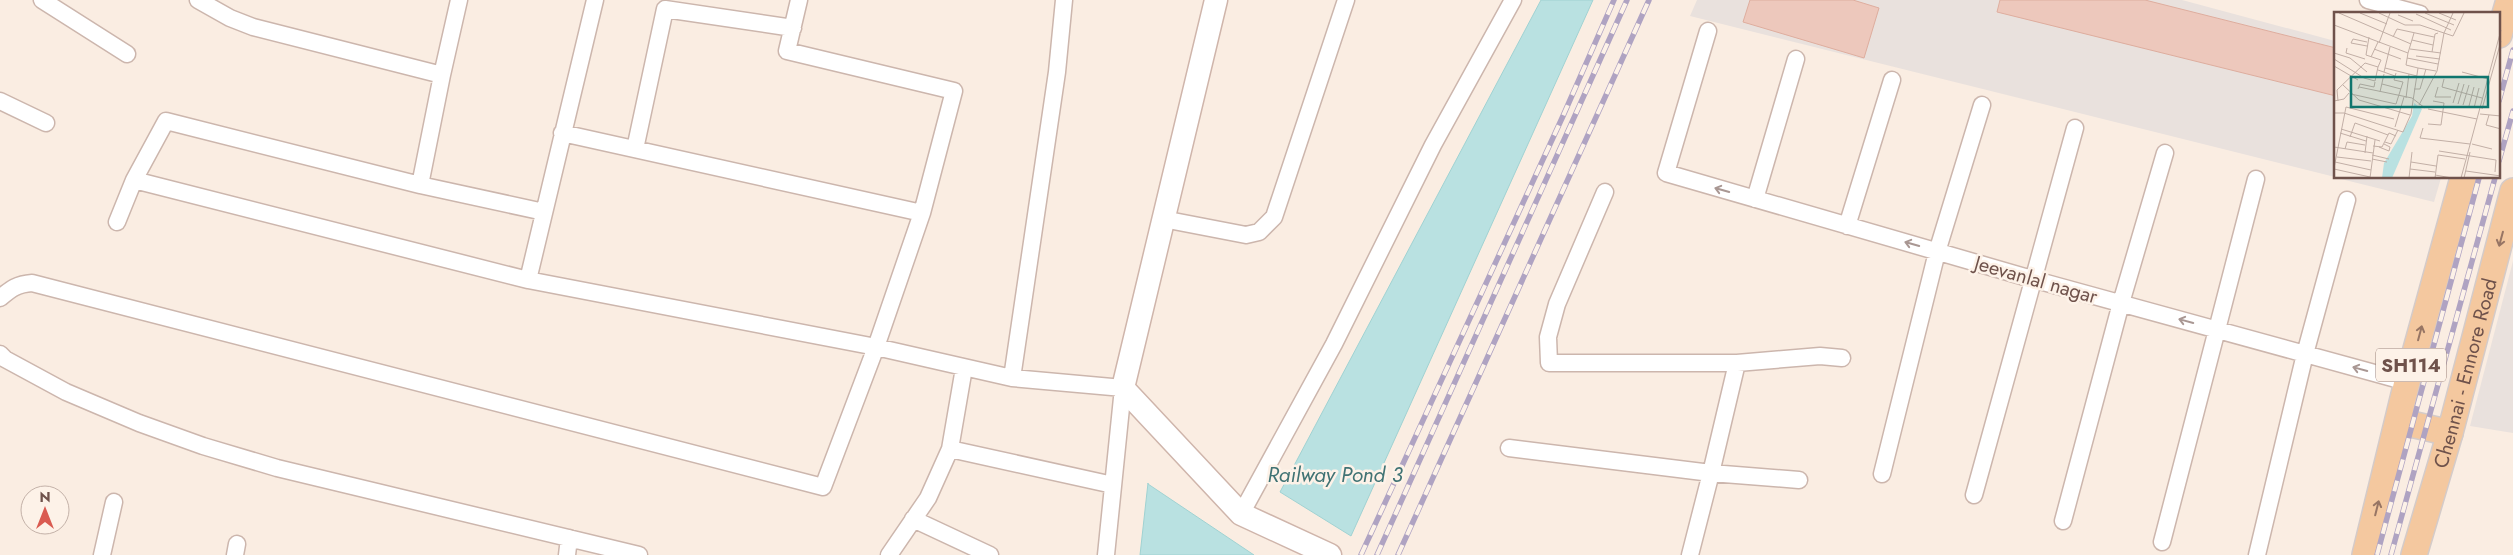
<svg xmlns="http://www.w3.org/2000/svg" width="2513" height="555" viewBox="0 0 2513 555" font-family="Jost,sans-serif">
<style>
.industrial{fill:#e9e1dd}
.water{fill:#b9e1e1;stroke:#a0d2d2}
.building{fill:#edc8bc;stroke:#dead9e}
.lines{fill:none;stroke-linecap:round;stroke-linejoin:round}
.street-casing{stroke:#ccb6ad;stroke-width:19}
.secondary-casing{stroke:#cfb5ab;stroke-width:25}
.primary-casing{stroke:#d4cbc9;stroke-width:28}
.street{stroke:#fff;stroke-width:16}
.secondary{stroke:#fff;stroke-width:22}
.primary{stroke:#f4c89f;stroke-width:25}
.rail-casing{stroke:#afa3c2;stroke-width:5.5}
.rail{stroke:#fdf2e8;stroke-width:4;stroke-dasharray:11;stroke-linecap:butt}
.oneway{stroke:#a99793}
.oneway2{stroke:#977564}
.labels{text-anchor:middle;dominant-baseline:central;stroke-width:5;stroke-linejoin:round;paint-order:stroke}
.shield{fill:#fdf2e8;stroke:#9a827a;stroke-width:1}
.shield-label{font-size:19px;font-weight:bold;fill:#6f524b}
.street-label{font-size:20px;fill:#6f524b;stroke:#fdf2e8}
.water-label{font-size:21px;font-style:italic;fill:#407374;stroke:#fdf2e8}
.inset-road{fill:none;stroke:#c2afa6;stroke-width:1}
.view{fill:#0f766e;fill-opacity:0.15;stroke:#0f766e;stroke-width:2.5}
.inset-edge{fill:none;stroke:#6f524b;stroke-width:2.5}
</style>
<rect width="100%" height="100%" fill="#faede2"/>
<!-- industrial -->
<path class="industrial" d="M1697,0H2182L2335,41V177L1690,16Z
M2337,178H2441L2434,202Z
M2513,261V433L2470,426Z"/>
<!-- water -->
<path class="water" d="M1541,0H1593L1351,536L1280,492Z
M1148,483V484L1254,555H1140Z"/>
<!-- building -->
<path class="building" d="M1750,0H1853L1879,8L1864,58L1743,22Z
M2000,0H2145L2336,48V96L1997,12Z"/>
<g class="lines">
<defs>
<path id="street" d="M42,0L127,54
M198,0L230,18L253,27L442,75L459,0
M2368,0L2420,14
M1708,31L1666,173L2032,279L2407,382
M0,101L46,123
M562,133L922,213
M635,149L665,9L793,28
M134,180L528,280L876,347L1012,378L1123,388L1106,555
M420,185L544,212
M1605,192L1557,304L1548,337L1549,363H1737L1820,356L1842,358
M1755,199L1796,59
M1163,219L1246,235L1259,232L1274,217L1346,0
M117,222L134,180L166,121L420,185L442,75
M1847,226L1892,80
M528,280L595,0
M0,298C11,289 17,284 32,283L823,487L876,347L922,213L954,91L787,51L799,0
M0,354L5,359L66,392L139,423L203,446L277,468L639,555
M1737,363L1711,473L1799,480
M1012,378L1057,72L1064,0
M1509,448L1711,473L1690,555
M950,449L1113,485
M1882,474L1937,252L1982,105
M1974,495L2075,128
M1241,514L1334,344L1433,145L1513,0
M913,519L990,555
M2063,521L2121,303L2165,153
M2162,542L2256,179
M102,555L114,502
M235,555L237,544
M567,555L569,538
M889,555L928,498L950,449L964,368
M2257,555L2305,354L2347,200"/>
<path id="secondary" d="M1216,0L1123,388L1241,514L1330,555"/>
<g id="primary">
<path d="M2499,35L2509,0"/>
<path d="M2398,421L2450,433"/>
<path d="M2365,555L2407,382L2463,178"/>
<path id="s1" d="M2414,555L2450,433L2513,191"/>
</g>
</defs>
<!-- street casing -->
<use href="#street" class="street-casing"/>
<!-- secondary casing -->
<use href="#secondary" class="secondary-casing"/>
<!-- primary casing -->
<use href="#primary" class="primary-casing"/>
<!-- street -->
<use href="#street" class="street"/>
<!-- secondary -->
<use href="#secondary" class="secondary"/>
<!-- primary -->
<use href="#primary" class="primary"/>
<defs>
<path id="rail" d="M2499,101L2513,50
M2499,161L2513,111
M1361,555L1563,116L1614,0
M1377,555L1627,0
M1398,555L1649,0
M2377,555L2479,178
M2391,555L2495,178"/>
</defs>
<!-- rail casing -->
<use href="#rail" class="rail-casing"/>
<!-- rail -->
<use href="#rail" class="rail"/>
</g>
<!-- one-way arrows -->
<defs><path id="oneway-shaft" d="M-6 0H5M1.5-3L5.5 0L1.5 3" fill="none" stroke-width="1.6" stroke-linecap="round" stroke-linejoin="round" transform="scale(1.25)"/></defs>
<g class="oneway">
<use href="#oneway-shaft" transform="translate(1722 190) rotate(-164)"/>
<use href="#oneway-shaft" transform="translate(1912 244) rotate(-164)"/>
<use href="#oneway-shaft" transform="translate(2186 321) rotate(-165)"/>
<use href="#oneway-shaft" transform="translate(2360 369) rotate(-165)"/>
</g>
<g class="oneway2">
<use href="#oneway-shaft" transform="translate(2501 239) rotate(105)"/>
<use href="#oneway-shaft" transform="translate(2420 333) rotate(-75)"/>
<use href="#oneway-shaft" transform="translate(2377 508) rotate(-76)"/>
</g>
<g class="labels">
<!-- shield labels -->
<rect class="shield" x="2376" y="348.5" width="70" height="33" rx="4"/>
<g class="shield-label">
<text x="2411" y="365">SH114</text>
</g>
<!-- street labels -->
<g class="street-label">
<text transform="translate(2036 280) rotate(16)">Jeevanlal nagar</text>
<text stroke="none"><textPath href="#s1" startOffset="189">Chennai - Ennore Road</textPath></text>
</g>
<!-- water labels -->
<g class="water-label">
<text x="1335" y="475">Railway Pond 3</text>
</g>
</g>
<!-- overview -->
<g transform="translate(2334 12)">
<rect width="166" height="166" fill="#faede2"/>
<path d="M80,91L88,97L58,166H48L50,151L78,104Z" fill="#b9e1e1"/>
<path class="inset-road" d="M5,1L77,32M26,1L53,12M45,1L71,13H86L119,24L130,1M91,1L120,13M105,1L122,8M82,2L117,18M64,3L79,9M0,13L74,41L72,53L84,56L77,102L69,120L10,101H0M59,25L63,17L100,25M78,28L99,33M45,31L56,1M33,34L17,31L19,27L33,30M13,36L12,41L31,47M40,37L67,47M76,37L107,41M98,40L101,22L104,21M0,41L16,46L33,60M74,41L80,21M32,43L35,25M82,44L106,47M37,45L44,30M73,46L104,52M0,47L30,66L41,69L44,55M0,54L24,68M51,56L83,64M84,56L102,59M44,58L61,64M50,60L56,35M128,60L154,67M110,67L108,75L148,86M48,72L67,77M9,73L25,88L76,103M25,75L78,86L91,96M104,75L101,85H117M24,77L26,72L40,75L41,70M80,77H86L92,57M46,80L50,62M17,82L62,92L69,70L60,68L62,61M72,86L75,62M0,89L10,87L15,81M4,89L3,78L31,51L44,55L47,48L32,43M119,91L125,71M124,92L130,72M85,93L103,59L110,21L119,1M129,93L135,73M135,94L140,75M140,96L145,76M94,97L143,107M148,97L167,29M146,102L167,104M155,103L152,113L167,117M94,112L107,113L110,91L99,89M61,115L70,85M89,116L86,126L136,132M7,117L46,129M6,121L32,129M16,125L21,111L54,123M51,130L57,132L64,118M138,132L158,137M39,134L48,135L55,121L62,124M0,135L39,141M45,135L55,139L56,135L50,132M11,137L13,130L31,133M105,139L162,148L161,160M31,141L33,124M38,143L55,147M3,145L37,149M38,147L53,150M1,150L37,158M77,150L102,154M0,156L12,95L60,107M0,157L36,165M76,157L101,160M132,159L167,164M101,163L118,166M36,166L41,128M75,166L78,140M101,166L104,143L131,147M127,166L167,18M130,166L136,140"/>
<path class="view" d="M17,65H154V95H17Z"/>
<rect width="166" height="166" class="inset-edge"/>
</g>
<!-- north arrow -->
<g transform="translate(45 510)"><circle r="24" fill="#fdf2e8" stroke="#c4b2a9"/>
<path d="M0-4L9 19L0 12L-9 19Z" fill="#da5b51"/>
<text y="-8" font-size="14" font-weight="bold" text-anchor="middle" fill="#6f524b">N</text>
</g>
</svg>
